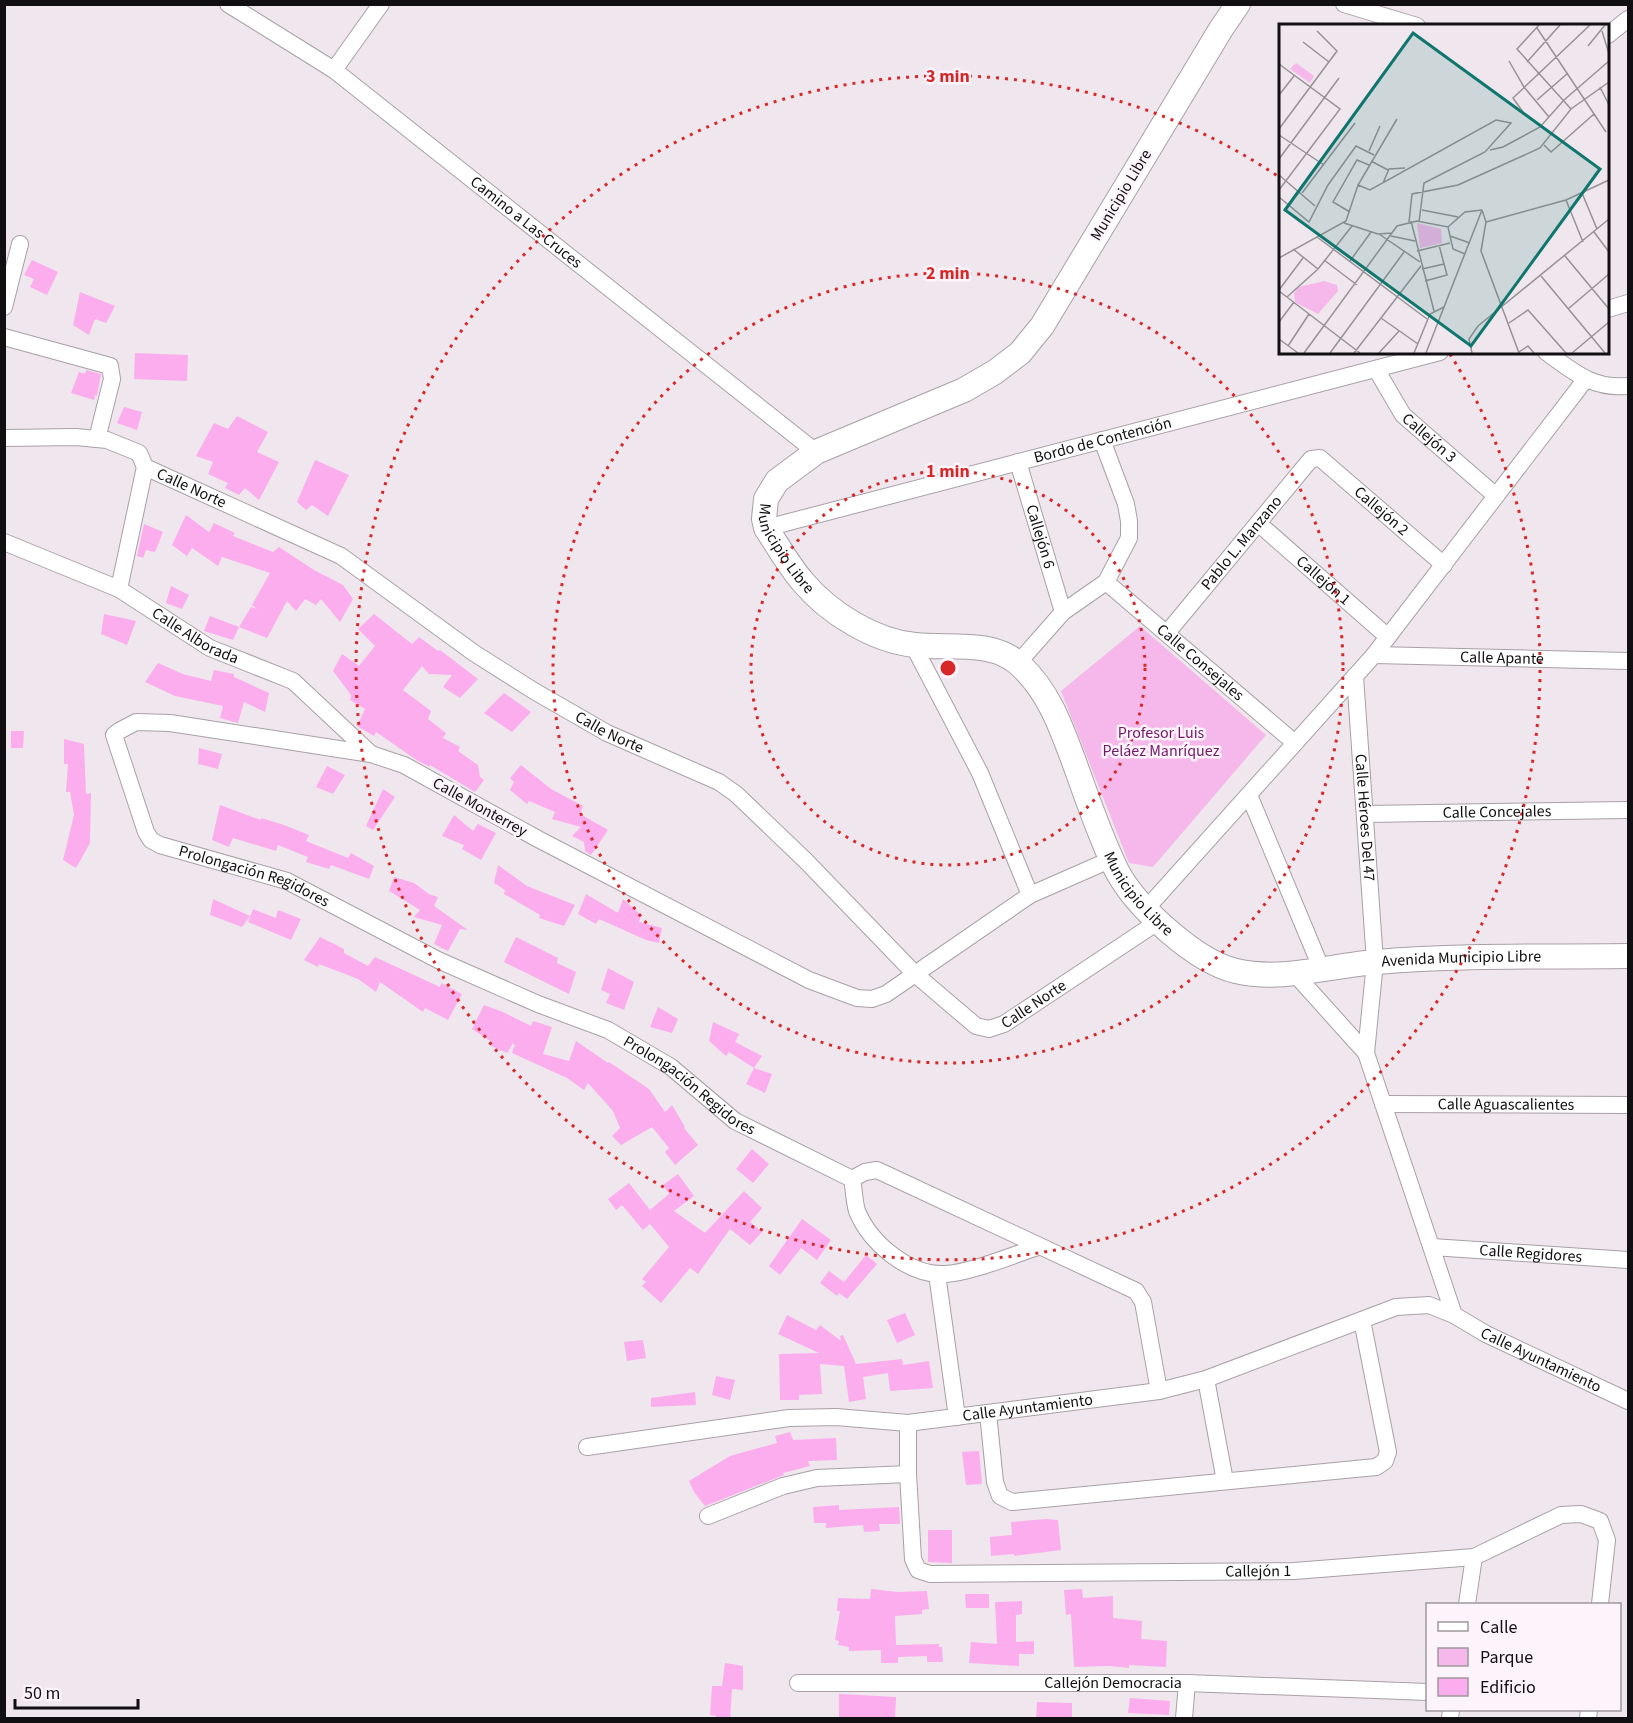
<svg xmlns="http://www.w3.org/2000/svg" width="1633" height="1723" viewBox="0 0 1633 1723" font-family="'Source Sans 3',sans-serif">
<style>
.green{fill:#f6b8ea}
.building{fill:#fbadee}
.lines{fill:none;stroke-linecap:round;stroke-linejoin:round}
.street-casing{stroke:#a8a0a6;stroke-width:18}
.secondary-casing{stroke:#a8a0a6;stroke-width:26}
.street{stroke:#fff;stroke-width:16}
.secondary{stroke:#fff;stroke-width:24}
.ring{fill:none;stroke:#d62828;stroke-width:3;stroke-dasharray:3 6}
.labels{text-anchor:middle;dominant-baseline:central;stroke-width:5;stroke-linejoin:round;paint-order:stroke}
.street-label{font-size:16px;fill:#120f12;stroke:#fcf4fa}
.park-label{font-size:16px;fill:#721868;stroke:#fcf4fa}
.inset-road{fill:none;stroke:#979195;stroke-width:1.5}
.view{fill:#0f766e;fill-opacity:0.15;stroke:#0f766e;stroke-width:3}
.inset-edge{fill:none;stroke:#120f12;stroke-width:3}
.centre{fill:#d62828;stroke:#fcf4fa;stroke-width:3}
.ring-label{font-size:18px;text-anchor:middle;font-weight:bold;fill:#d62828;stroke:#fcf4fa;stroke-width:5;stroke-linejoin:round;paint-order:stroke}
</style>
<rect width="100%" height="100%" fill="#efe7ed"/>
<!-- green -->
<path class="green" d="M1140,626L1266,735L1153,867L1129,863L1061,691Z"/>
<!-- building -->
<path class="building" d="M32,260L58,272L47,295L30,287L34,279L24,275Z
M80,292L115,306L106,323L95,319L89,335L73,325Z
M135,353L188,355L187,381L134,379Z
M86,370L101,374L97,396L95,395L94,400L71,393L79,372L85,374Z
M124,407L142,412L137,430L117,423Z
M237,416L268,432L257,452L279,462L259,500L245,488L239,495L225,488L228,483L208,474L213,462L196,456L214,423L228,429Z
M315,460L349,475L328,516L312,505L306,510L297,502Z
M186,515L209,532L214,523L235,533L233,536L273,552L279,547L314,570L343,585L353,599L340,622L321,599L316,605L305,599L296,611L287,601L267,638L239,627L251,607L257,609L252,605L270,573L222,557L218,566L192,548L187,556L172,545Z
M144,524L163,532L155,552L146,550L143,558L137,556Z
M171,586L189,595L182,609L166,603Z
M104,614L136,621L127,645L101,634Z
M374,614L412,644L419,637L438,651L440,650L478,679L460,698L443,687L452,675L429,674L422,666L403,690L431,711L428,719L446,733L443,738L460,747L458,751L478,765L480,777L484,780L475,792L430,765V767L418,761L376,732L374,736L357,726L365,709L350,700L351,695L333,671L342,654L359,666L375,646L358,629Z
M210,616L239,627L233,640L204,631Z
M158,663L183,674L211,681L214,670L234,674V677L269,693L265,712L244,702L238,723L220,718L223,706L175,696L145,682Z
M504,693L531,712L512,732L484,713Z
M11,731H24L23,748H11Z
M64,739L84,744L86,794L91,793L90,843L76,868L63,860L74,815L70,792H66L68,764H64Z
M199,748L222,754L218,769L198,764Z
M521,765L551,789L583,806L580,814L608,830L591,855L585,851L584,842L572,836L581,827L552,819L555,812L529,801L527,804L510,790L514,782L510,778Z
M327,766L345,775L333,794L316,787Z
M383,789L395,797L373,830L366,826Z
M220,805L261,820V818L284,825L309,835L306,841L348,858L351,853L374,866L369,879L331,865L329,869L306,862L308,857L278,845L276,851L233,838L229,847L212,840Z
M454,815L473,831L478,824L496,833L481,860L462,849L464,845L442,836Z
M498,865L527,886L575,905L564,926L539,918L540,915L504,894L505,890L494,883Z
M394,877L414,883L429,894L438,897L434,906L468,930L460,929L448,951L434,944L442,925L414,917L420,910L389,891Z
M586,894L618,913L623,899L641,915L639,922L662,928L659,943L646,940L599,919L596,924L578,914Z
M213,899L250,916L242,927L210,915Z
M253,909L276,918L278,910L301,919L291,940L248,922Z
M320,937L344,949V953L368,966L375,957L440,987L441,983L462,994L448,1020L425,1008L423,1012L380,982L376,992L358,979L319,964L318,967L304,960Z
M516,937L558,958L557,963L576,972L569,994L504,962Z
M608,968L634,982L624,1010L606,1003L610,994L601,990Z
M484,1005L503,1012L531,1026L533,1021L552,1027L543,1054L569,1061L576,1041L608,1063L609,1062L649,1089L665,1112L672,1105L685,1127L684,1128L698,1145L675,1165L665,1152L669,1148L652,1127L621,1145L612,1136L620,1128L613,1111L588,1083L584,1090L567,1078L512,1053L514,1046L516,1047L513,1043L507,1053L491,1046L492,1042L472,1029Z
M658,1007L678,1019L672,1033L650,1027Z
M713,1022L739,1034L735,1042L762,1056L754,1068L729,1052L726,1056L709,1041Z
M754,1068L772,1074L765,1093L746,1084Z
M752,1149L769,1164L753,1183L736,1169Z
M678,1174L694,1196L674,1211L705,1233L744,1191L762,1208L750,1222L762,1232L750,1245L730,1229L698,1274L690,1268L661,1303L642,1286L646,1282L642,1279L669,1247L650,1224L643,1230L622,1205L616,1210L608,1199L629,1183L650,1210L669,1194L663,1185Z
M802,1219L831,1240L817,1260L801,1248L780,1275L769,1266Z
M866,1255L877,1264L847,1299L839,1293L837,1296L820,1283L829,1271L844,1282Z
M905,1313L915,1335L897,1343L887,1320Z
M787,1315L816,1330L820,1325L841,1341L840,1336L843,1335L856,1364L902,1359L903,1365L929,1361L933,1388L890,1391L888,1373L863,1377L866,1399L849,1402L844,1366L820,1364L822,1394L799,1395V1400H780L779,1354L819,1353L778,1334Z
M643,1340L646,1358L627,1361L624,1342Z
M716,1376L735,1380L730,1400L712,1395Z
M695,1392L696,1405L651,1407V1398Z
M790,1432L793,1440L836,1438L837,1460L808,1461L810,1466L783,1473L784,1475L705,1506L694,1492L689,1481L730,1456L777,1443L775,1436Z
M979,1451L982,1484L966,1485L962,1452Z
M839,1505V1510L899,1507L900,1524H879L880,1531L864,1532L863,1525L826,1528V1523H814L813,1507Z
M1046,1519L1058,1520L1061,1550L1014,1556V1554L991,1556L990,1537L1012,1535L1011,1522Z
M928,1530H952V1563L928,1562Z
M871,1589L898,1592L927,1591L929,1609L922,1610V1614L895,1616L896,1645L939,1644V1647H942L943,1662H927V1656L898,1657V1663H881V1650L849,1651V1647L838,1645L839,1641L835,1640L840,1611H837L838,1598L870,1599Z
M1082,1589L1083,1598L1113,1596V1618L1142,1621L1141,1639L1167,1641L1166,1667L1129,1665V1668L1109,1666L1074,1667L1071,1614L1066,1615L1064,1590Z
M965,1594H989V1608H966Z
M1022,1601V1614L1016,1615V1642L1034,1641V1654H1019V1666L969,1663L971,1642L997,1644L995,1602Z
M725,1663L743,1666V1690L732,1689L730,1719H716V1716L710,1715L712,1686H722Z
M839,1694L896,1697L895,1719L839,1718Z
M1130,1698L1170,1701L1169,1715L1128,1713Z
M1037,1702L1072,1703V1719H1036Z"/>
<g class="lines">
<defs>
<g id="street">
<path id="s1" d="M228,4L334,70L816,452"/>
<path d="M1344,4L1417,26"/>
<path d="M1608,35L1628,19"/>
<path d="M334,70L381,4"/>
<path d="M4,307L20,244"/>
<path d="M1608,309L1628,303"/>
<path d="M4,337L110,366L112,379L97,439"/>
<path d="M1546,352C1574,372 1592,389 1628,386"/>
<path id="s2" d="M1376,369L1403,415L1496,496"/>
<path id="s3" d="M4,438L76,437L107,440L139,453L145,467L341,556L474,653L534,691L607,733L719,782L736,794L806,861L915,974L976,1026L989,1029L1004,1024L1159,921"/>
<path id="s4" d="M1018,462L1063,612"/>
<path id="s5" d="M1258,523L1388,637"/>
<path id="s6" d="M766,528L1440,352"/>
<path id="s7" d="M4,542L119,589L210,648L293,681L370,753"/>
<path id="s8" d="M1106,582L1295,743"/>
<path d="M119,589L145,467"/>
<path id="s9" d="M1167,633L1311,459L1320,458L1444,565"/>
<path d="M913,645L980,773L1030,895"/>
<path id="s10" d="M1374,655L1628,661"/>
<path d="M1018,663L1063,612L1106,582L1129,538V521L1126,504L1102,440"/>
<path id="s11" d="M1355,676L1375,962L1366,1053"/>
<path d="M1249,795L1322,970"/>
<path id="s12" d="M1365,814L1628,810"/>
<path id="s13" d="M1112,859L1030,895L886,994L872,999L857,998L809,980L538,839L404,765L371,754L170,723L136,722L119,731L114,735L146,832L151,840L160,845L287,881L438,960L538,1004L608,1030L671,1067L735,1121L852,1179L865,1172L877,1170L1136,1291L1143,1302L1159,1391"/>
<path d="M1146,909L1374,655L1585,380"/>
<path d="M1295,974L1366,1053L1454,1315"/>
<path id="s14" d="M1383,1104L1628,1105"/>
<path d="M852,1179C854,1189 854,1201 857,1211C870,1243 909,1276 945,1274C970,1273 1013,1255 1038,1247"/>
<path id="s15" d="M1432,1247L1628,1260"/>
<path d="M937,1274L957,1417"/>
<path d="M1206,1379L1225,1481"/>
<path d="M988,1413L995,1482L1000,1496L1012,1502L1376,1467L1385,1461L1388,1452L1362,1320"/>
<path id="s16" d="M908,1423V1474L913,1559L918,1570L930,1574L1294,1571L1474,1557L1561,1515L1581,1514L1600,1521L1607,1540L1600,1604"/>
<path id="s17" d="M587,1447L789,1418L836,1417L908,1423L1159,1391L1206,1379L1396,1307L1429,1305L1454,1315L1486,1334L1628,1401"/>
<path d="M708,1516L783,1486L817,1478L908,1474"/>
<path d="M1467,1604L1474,1557"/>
<path id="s18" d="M798,1683H1187L1428,1692"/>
<path d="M1184,1718L1187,1683"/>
<path d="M1450,1718L1451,1710"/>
<path d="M1588,1718L1589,1710"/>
</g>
<g id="secondary">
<path id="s19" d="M1238,4L1221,29L1042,326L1020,353L995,372L964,390L816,452L777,481L766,499L764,519L766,528C778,546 789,566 803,582C829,613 874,641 915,645C948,649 993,639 1020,665C1048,691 1060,724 1073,759C1087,797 1099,835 1117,871C1136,907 1196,962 1236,971C1283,982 1331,965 1377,962C1460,955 1545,957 1628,956"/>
</g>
</defs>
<!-- street casing -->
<use href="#street" class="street-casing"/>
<!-- secondary casing -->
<use href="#secondary" class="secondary-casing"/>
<!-- street -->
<use href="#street" class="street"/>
<!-- secondary -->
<use href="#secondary" class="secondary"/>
</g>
<!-- distance rings -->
<g class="ring">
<circle cx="948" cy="668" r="197"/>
<circle cx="948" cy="668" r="395"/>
<path d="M1450 354A592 592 0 1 1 1279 177"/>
</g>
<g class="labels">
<!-- street labels -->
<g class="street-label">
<text transform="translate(1121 195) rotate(-59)">Municipio Libre</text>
<text stroke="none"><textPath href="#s1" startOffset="370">Camino a Las Cruces</textPath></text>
<text stroke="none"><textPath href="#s2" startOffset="88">Callejón 3</textPath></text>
<text stroke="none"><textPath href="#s6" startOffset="348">Bordo de Contención</textPath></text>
<text stroke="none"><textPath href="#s3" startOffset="204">Calle Norte</textPath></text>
<text stroke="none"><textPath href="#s9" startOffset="316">Callejón 2</textPath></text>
<text stroke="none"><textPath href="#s4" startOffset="78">Callejón 6</textPath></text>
<text stroke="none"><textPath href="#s9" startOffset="117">Pablo L. Manzano</textPath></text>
<text stroke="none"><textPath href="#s19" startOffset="765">Municipio Libre</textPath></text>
<text stroke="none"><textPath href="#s5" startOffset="87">Callejón 1</textPath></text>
<text stroke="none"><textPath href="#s7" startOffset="214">Calle Alborada</textPath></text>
<text stroke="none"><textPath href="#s10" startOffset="128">Calle Apante</textPath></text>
<text stroke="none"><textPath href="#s8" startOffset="124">Calle Consejales</textPath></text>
<text stroke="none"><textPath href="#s3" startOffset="690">Calle Norte</textPath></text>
<text transform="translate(480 807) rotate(29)">Calle Monterrey</text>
<text stroke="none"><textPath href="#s12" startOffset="132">Calle Concejales</textPath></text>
<text stroke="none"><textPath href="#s11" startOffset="142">Calle Héroes Del 47</textPath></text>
<text stroke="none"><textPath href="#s13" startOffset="1323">Prolongación Regidores</textPath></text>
<text stroke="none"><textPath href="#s19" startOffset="1305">Municipio Libre</textPath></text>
<text stroke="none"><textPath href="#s19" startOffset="1659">Avenida Municipio Libre</textPath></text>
<text stroke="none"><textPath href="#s3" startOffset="1230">Calle Norte</textPath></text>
<text stroke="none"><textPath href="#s13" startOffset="1809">Prolongación Regidores</textPath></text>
<text stroke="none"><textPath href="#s14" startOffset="123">Calle Aguascalientes</textPath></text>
<text stroke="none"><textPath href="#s15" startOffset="99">Calle Regidores</textPath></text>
<text stroke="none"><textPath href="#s17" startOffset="986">Calle Ayuntamiento</textPath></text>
<text stroke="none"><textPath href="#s17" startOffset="444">Calle Ayuntamiento</textPath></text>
<text stroke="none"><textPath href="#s16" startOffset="489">Callejón 1</textPath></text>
<text stroke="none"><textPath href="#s18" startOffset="315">Callejón Democracia</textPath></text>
</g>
<!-- park labels -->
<g class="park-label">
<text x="1161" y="733">Profesor Luis<tspan x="1161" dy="18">Peláez Manríquez</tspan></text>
</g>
</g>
<!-- overview -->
<g transform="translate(1279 24)">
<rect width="330" height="330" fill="#efe7ed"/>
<path d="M17,39L35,52L31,59L11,45ZM138,199L162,205L163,219L141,224ZM45,257L58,261L59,267L39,290L16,278L15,269L20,263Z" fill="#f6b8ea"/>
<path class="inset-road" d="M260,1L238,25L292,85M258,4L327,108M323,7L330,30M24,18L50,38M309,22L326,1M230,37L245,63L270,93M248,38L281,1M0,40L61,85L0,166M321,63L330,81M0,71L15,52M258,76L289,49M244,88L234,74L311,1M0,105L58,27L38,7M0,111L45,141M265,121L272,128L315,90M211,126L224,123L261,103L285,76L330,37M90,127L101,102M0,135L60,54M92,137L109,146M0,151L36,182M104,159L110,145L126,144M79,161L91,166L217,96L232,99L206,128L145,159L140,198M23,169L76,99M303,169L318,205M0,173L30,198L49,161L77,122L95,131M287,176L304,218M143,186L179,193M203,186L207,198L202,227L240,329M71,188L54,178L78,136L90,141M132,197L155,287M130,198L133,170L179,161L261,124L292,85L330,58M207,198L287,176L330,156M65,199L99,210L113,209M169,203L174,225L186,230M315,208L330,228M100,210L141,238M112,212L136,217M171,212L191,219M38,213L148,295M14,225L39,245M138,227L171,219M286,232L330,285M0,234L67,197L79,161L118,95M45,236L78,261M71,237L92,208M143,245L165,240M262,252L326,329M146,257L168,251L160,221M0,266L24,234M0,267L81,329M8,273L39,245L73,202M289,285L330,250M102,294L139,320M0,298L15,278M230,299L249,286L287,329M0,315L19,329M9,322L30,290M240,328L249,322L255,329M25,329L118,202L138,197L169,203L186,188L203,186M51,329L125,228M75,329L142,242M100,329L120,307M135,329L151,290L165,283M147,329L203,186M193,329L190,315L199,302L330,195M293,329L330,298"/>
<path class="view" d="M134,9L321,145L192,322L6,186Z"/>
<rect width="330" height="330" class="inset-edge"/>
</g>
<circle cx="948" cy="668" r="9" class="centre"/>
<g class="ring-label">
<text x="948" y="82">3 min</text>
<text x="948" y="279">2 min</text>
<text x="948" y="477">1 min</text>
</g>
<!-- border -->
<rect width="1633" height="1723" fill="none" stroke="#120f12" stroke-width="12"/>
<!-- legend -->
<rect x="1426" y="1603" width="195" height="108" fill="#fcf4fa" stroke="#9e989d" stroke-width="1.5"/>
<rect x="1438" y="1622" width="30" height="9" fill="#ffffff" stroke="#9e989d" stroke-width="1.5"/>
<text x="1480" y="1633" font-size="18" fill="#120f12">Calle</text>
<rect x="1438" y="1648" width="30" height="18" fill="#f6b8ea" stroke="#9e989d" stroke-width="1.5"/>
<text x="1480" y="1663" font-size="18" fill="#120f12">Parque</text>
<rect x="1438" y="1678" width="30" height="18" fill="#fbadee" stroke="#9e989d" stroke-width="1.5"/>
<text x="1480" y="1693" font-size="18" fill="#120f12">Edificio</text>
<!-- scale -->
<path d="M15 1699v9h123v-9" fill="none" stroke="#120f12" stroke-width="3"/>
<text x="24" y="1699" font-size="18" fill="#120f12" stroke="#fcf4fa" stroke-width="4.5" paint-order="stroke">50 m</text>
</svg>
